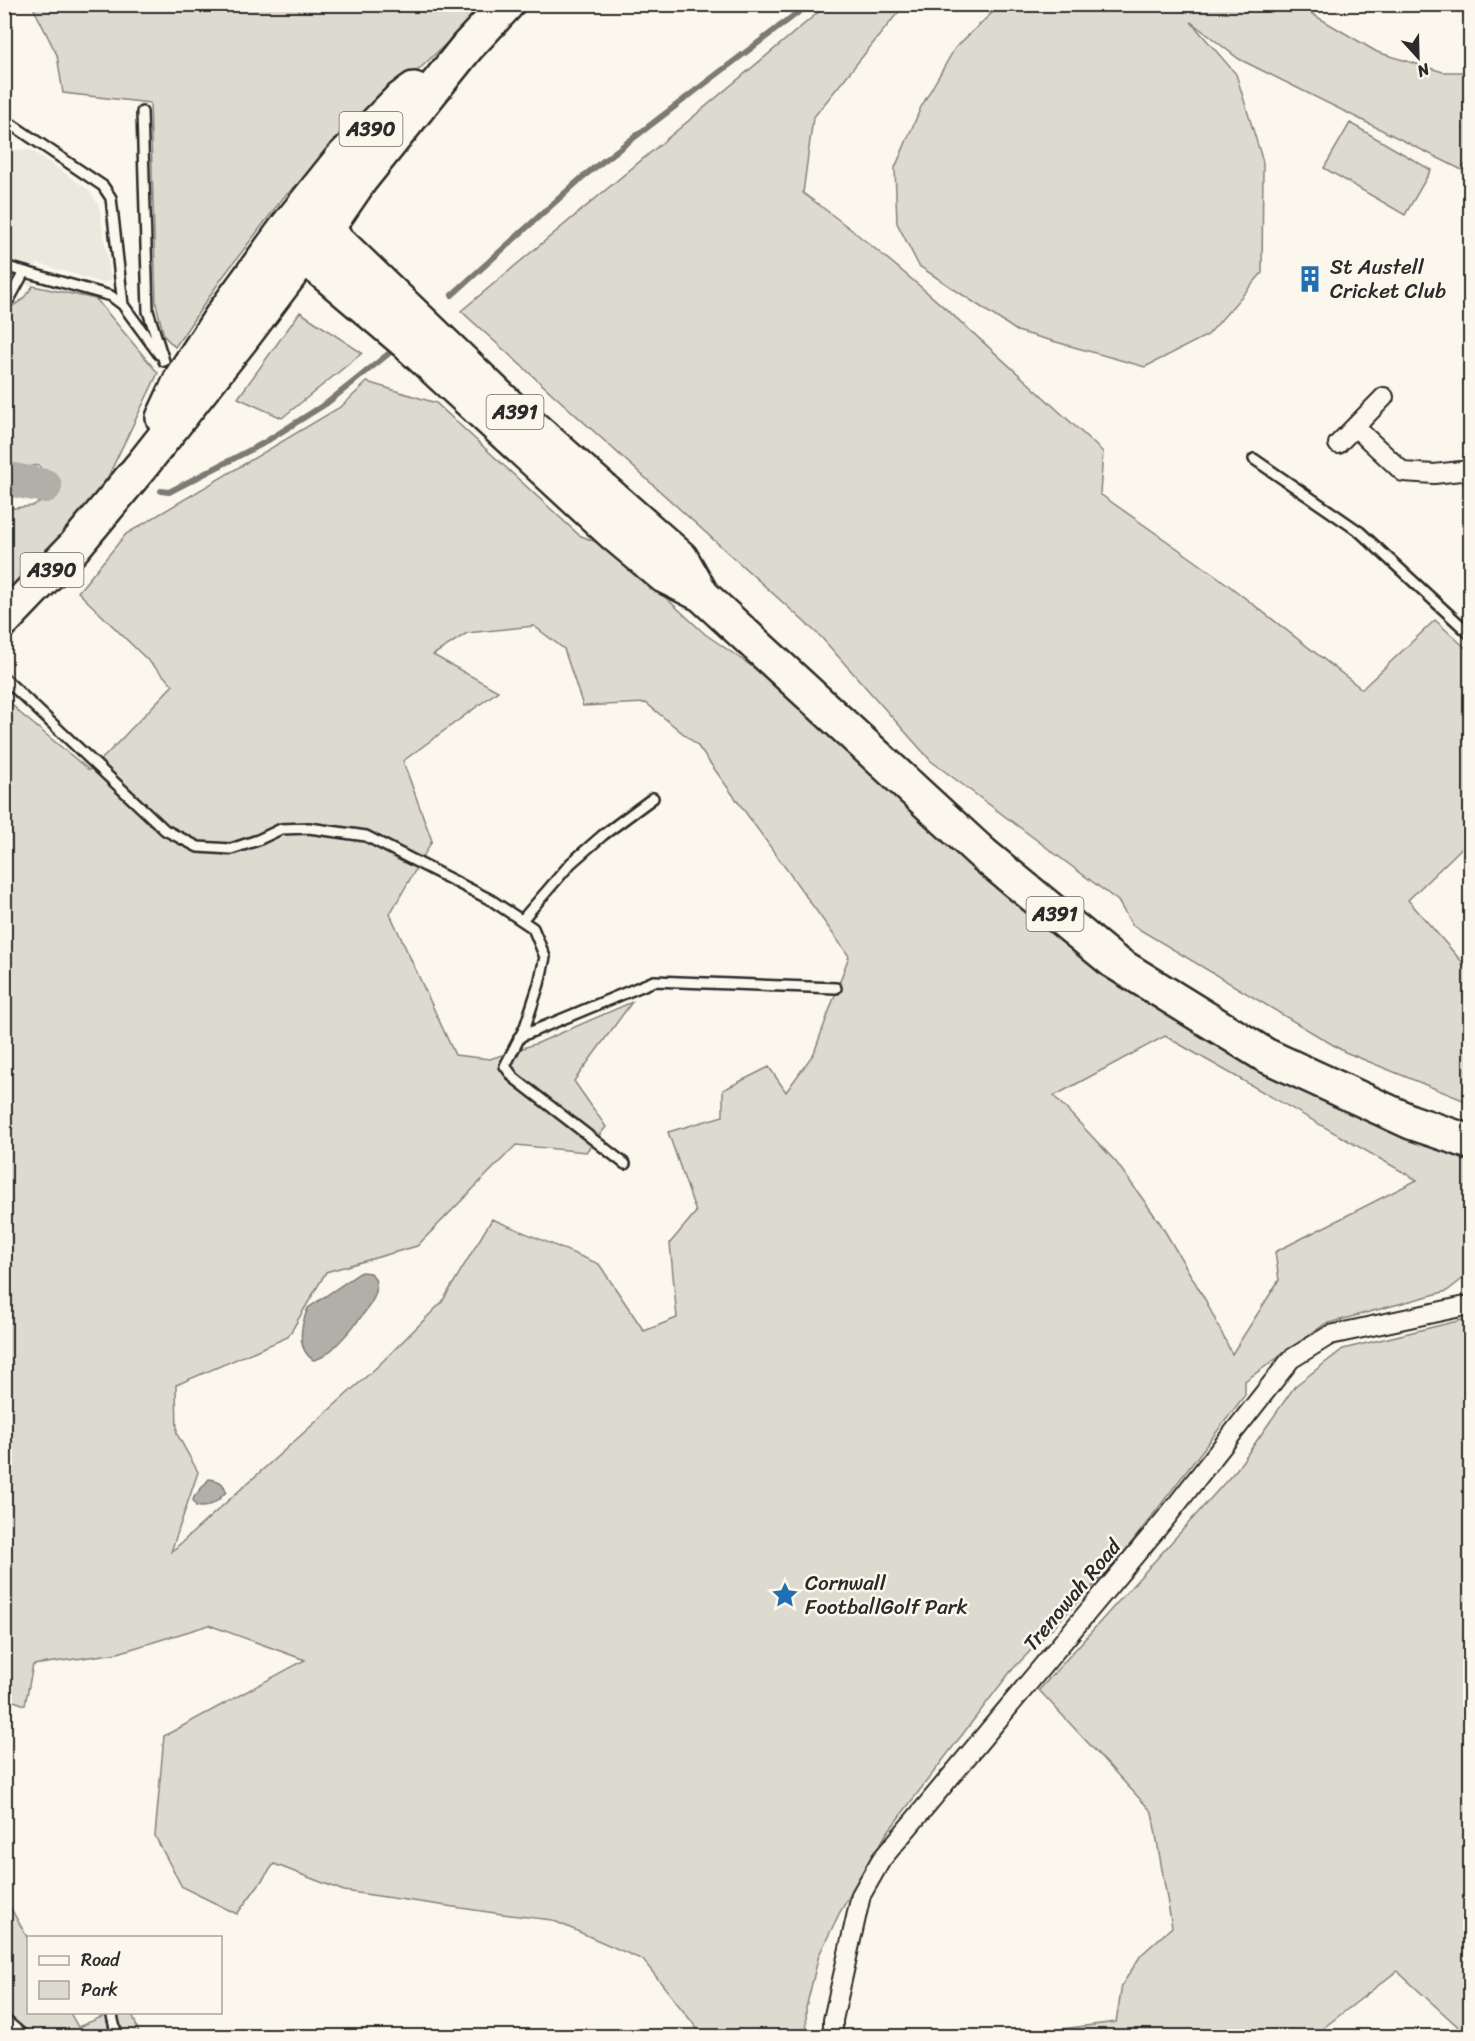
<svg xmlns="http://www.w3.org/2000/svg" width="1475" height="2041" viewBox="0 0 1475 2041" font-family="Sriracha,sans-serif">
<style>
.built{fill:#ebe8de}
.green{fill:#dddad0;stroke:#84827e;stroke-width:1.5;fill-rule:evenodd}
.water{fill:#b1afa7;stroke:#7b7a75;stroke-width:1.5}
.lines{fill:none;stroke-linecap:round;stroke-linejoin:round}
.stream{stroke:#7b7a75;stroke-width:6}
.river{stroke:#b1afa7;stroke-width:34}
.lane-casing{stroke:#2b2b2b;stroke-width:14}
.street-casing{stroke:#2b2b2b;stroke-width:22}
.highway-casing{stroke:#2b2b2b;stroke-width:38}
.lane{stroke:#fbf7ec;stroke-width:9}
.street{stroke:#fbf7ec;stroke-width:18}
.highway{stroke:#fbf7ec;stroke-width:33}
.labels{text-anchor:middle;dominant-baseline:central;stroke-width:5;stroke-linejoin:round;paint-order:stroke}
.shield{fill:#fbf7ec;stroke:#696865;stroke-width:1.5}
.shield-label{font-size:20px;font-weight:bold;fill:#2b2b2b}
.poi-label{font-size:21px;fill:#2b2b2b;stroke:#fbf7ec;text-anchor:start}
.street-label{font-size:21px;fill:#2b2b2b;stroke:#fbf7ec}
</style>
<rect width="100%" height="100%" fill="#fbf7ec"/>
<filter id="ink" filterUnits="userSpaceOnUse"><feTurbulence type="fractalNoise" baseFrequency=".0167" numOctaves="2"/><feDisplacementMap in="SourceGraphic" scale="12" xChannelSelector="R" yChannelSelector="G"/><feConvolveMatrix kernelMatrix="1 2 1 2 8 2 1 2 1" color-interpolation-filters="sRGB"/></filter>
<g filter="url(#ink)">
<!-- built -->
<path class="built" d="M4,150H31L89,190L99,206L111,280L102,283L37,263L33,286L5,278Z"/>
<!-- green -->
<path class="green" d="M32,5H487L283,198L222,278L175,347L164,336L156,304L150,103L63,93L57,55Z
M827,5H904L813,118L803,193C910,271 1006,363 1103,452L1100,494L1218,577L1362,689L1435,620L1470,652V840L1408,900L1470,971V1103L1345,1052L1132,925L1118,901L931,761L821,637L461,311Z
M1011,5H1297L1377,52L1443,72H1470V157L1462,170L1239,59L1191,22L1236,74L1263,162L1262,273L1208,335L1145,367L1017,331L919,266L897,223L895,168L921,107L955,48L997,8Z
M1350,123L1431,170L1405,215L1324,168Z
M33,286L96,299L158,373L74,547L5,595V509L32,506L58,492L57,478L43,473L39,465L5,471V311L22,300Z
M300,312L362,353L282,418L238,398Z
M367,382L436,403L579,535L613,549L705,634L770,679L1272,1070L1470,1163V1273L1447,1291L1325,1324L1245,1381V1395L1119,1559L1011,1671L887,1833L840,1912L819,1955L806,2008L807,2036H703L643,1960L552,1920L502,1914L344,1891L274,1864L237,1914L182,1887L155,1836L164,1736L305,1660L209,1625L118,1653L33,1665L25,1705L5,1698V697L20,713L89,770L106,755L173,685L78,592L126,534L342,406ZM534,626L564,649L583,706L646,703L697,745L849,956L814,1053L786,1092L769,1067L723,1090V1116L668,1132L696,1212L670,1243L677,1318L644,1331L599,1264L492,1219L442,1302L378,1366L171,1552L198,1472L177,1434L176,1385L288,1337L326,1272L417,1246L516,1145L586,1152L606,1127L574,1081L632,1002L538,1043L490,1059L455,1055L390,914L432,841L403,761L498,691L433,655L467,633ZM1165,1036L1417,1180L1275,1252L1279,1280L1232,1354L1206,1301L1160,1223L1116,1162L1054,1096Z
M1470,1318V2036H1464L1466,2034L1397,1971L1322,2029L1323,2036H1008L1116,2022L1122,1985L1141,1955L1172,1927L1152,1812L1039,1690L1237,1469L1295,1386L1343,1349Z
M4,1896L28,1939V2012L70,2013L78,2027L111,2013H132L140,2036H6Z"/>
<!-- water -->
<path class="water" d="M361,1272L371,1273C376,1279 378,1287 375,1295C370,1309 335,1350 322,1357C320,1359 316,1359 313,1360C296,1348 301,1325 308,1308Z
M209,1479C218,1480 224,1482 226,1492C218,1501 208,1510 196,1506L193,1500L194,1497Z"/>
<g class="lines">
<!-- stream -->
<path class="stream" d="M452,295L585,175L809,4
M161,491L169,492L262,444L327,403L397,347"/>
<!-- river -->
<path class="river" d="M4,480L8,479L45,486"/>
<defs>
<path id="lane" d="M142,112L148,311L164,361
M11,124L103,186L111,198L123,305
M4,266L111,296L123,305L159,354
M4,302L10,298L24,272
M1254,459L1360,532L1470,634
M4,678L165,830L198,847L231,849L258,840L281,829L309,828L366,836L491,900L533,928L545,957L539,984L525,1027L505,1066L514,1078L625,1164
M522,920L571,863L603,835L653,798
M519,1037L654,981L836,988
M111,2012L117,2036
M4,2019L24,2036"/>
<path id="street" d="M1355,427L1403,472L1434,474L1470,470
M1338,444L1384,397
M833,2036V2020L861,1895L881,1860L1166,1518L1291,1359L1330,1335L1470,1305"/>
<path id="highway" d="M289,224L304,256L408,344L614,534L664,576L702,595L983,854L1113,961L1265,1055L1411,1122L1470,1142
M305,227L326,230L513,410L681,558L702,595
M163,418L183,375L223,314L289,224L341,159L398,101L414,89
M4,620L74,547L143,464L243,337L304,256L326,230L361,179L467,47L507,4"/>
</defs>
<!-- lane casing -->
<use href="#lane" class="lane-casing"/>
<!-- street casing -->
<use href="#street" class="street-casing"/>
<!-- highway casing -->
<use href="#highway" class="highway-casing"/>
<!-- lane -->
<use href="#lane" class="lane"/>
<!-- street -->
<use href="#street" class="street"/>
<!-- highway -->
<use href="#highway" class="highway"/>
</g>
</g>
<!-- icons -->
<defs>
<symbol id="building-bare" viewBox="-9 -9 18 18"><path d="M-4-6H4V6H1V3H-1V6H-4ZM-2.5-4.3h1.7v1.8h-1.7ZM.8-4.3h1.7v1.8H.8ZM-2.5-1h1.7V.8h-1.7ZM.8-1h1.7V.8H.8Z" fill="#1f6fb2" stroke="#fbf7ec" stroke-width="2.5" paint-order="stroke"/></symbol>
<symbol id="sight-bare" viewBox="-9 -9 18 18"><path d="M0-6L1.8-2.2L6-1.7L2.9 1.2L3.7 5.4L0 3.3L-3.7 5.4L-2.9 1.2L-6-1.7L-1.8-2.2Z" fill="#1f6fb2" stroke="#fbf7ec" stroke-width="2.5" paint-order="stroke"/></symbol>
</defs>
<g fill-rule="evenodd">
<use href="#building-bare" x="1291" y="260" width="38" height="38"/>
<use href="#sight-bare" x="766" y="1576" width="38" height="38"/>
</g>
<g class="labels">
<!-- shield labels -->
<g class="shield">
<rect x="339.5" y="112" width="63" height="34" rx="4.5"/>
<rect x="486.5" y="395" width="57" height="34" rx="4.5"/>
<rect x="20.5" y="553" width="63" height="34" rx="4.5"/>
<rect x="1026.5" y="897" width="57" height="34" rx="4.5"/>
</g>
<g class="shield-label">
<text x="371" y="129">A390</text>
<text x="515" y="412">A391</text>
<text x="52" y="570">A390</text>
<text x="1055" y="914">A391</text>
</g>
<!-- poi labels -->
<g class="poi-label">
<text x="1330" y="267">St Austell<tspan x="1330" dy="24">Cricket Club</tspan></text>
<text x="805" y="1583">Cornwall<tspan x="805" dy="24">FootballGolf Park</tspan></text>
</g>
<!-- street labels -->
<g class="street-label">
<text transform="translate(1072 1595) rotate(-50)">Trenowah Road</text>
</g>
</g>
<!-- margin -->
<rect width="1475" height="2041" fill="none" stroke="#fbf7ec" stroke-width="24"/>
<rect x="12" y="12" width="1451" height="2017" fill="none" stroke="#2b2b2b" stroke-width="2" filter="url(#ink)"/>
<!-- legend -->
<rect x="27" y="1936" width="195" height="78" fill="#fbf7ec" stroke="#a8a59f" stroke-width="1.5"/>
<rect x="39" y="1956" width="30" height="9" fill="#fbf7ec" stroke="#a8a59f" stroke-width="1.5"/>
<text x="81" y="1966" font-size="18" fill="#2b2b2b">Road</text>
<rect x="39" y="1981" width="30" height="18" fill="#dddad0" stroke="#a8a59f" stroke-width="1.5"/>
<text x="81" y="1996" font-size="18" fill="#2b2b2b">Park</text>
<!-- north arrow -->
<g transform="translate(1418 57) rotate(158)" stroke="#fbf7ec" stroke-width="4.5" paint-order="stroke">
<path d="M0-4.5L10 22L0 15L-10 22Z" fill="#2b2b2b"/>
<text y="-9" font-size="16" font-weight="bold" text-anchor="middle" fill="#2b2b2b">N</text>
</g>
</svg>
